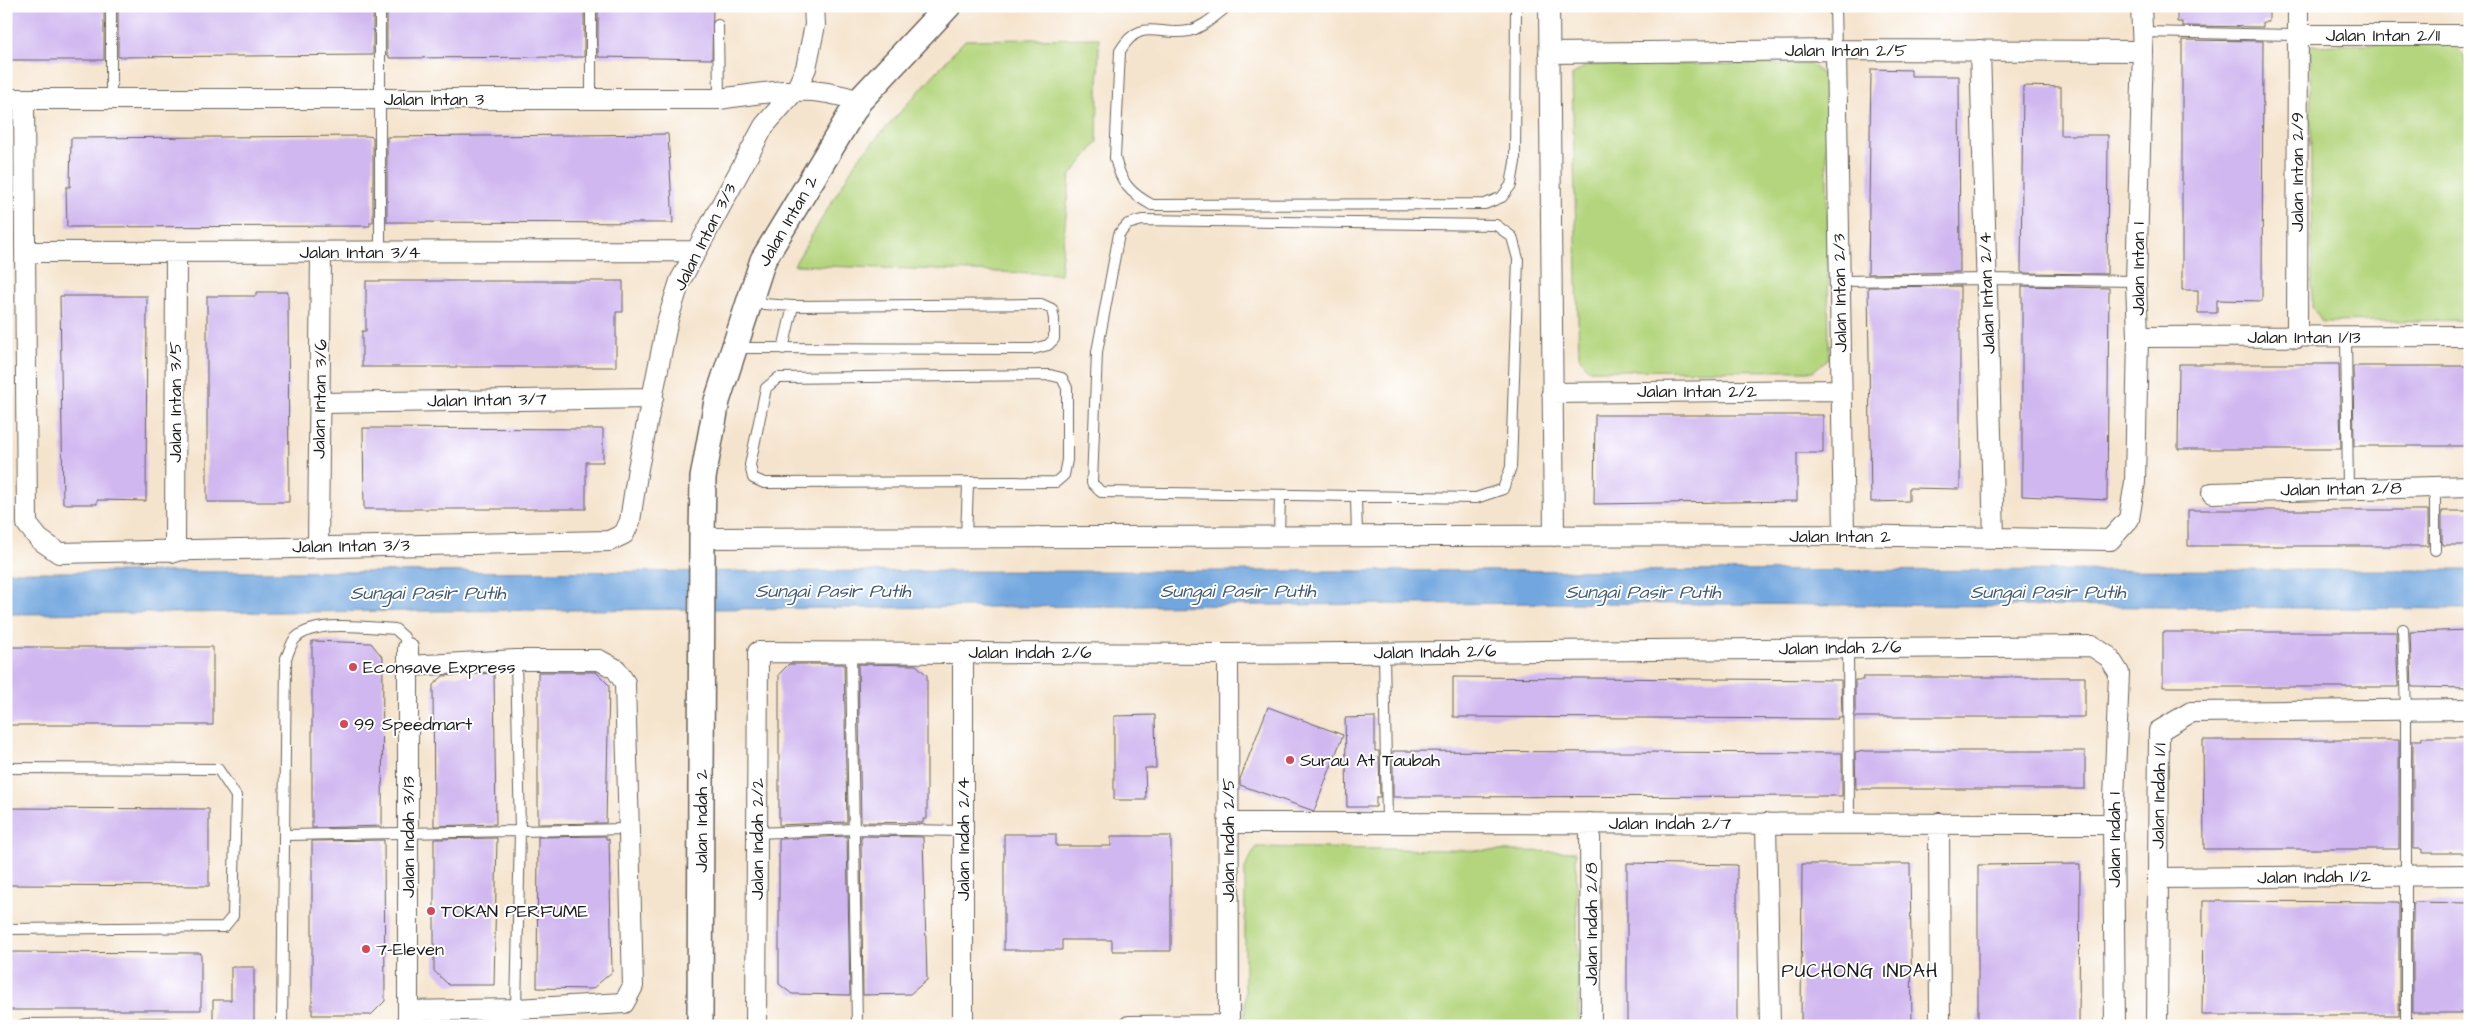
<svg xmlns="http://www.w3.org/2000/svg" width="2476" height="1032" viewBox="0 0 2476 1032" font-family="'Architects Daughter',sans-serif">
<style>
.green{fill:#b4d57d;stroke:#68784c}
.water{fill:#71a6de;stroke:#46617d}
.building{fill:#d0b7f0}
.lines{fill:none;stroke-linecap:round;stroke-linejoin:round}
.service-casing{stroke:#68625a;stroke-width:12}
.minor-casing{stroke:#68625a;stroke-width:22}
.tertiary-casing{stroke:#68625a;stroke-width:28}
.service{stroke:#fff;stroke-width:10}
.minor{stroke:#fff;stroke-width:20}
.tertiary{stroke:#fff;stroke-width:25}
.poi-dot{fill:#d1495b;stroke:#fff;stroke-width:2}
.labels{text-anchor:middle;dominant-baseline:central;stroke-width:4;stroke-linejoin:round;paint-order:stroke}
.street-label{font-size:18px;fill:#1c1c1c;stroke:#fff}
.poi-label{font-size:18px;fill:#1c1c1c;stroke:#fff;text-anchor:start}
.water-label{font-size:19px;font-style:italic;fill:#425a73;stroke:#fff}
.neighbourhood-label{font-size:19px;letter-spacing:1px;fill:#1c1c1c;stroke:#fff}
</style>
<rect width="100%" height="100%" fill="#fff"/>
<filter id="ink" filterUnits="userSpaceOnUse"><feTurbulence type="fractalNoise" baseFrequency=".02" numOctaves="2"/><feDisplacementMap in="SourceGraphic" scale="10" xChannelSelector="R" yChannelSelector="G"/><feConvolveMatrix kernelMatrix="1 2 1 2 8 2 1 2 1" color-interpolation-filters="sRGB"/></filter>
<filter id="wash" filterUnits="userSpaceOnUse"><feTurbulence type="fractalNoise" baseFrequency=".0096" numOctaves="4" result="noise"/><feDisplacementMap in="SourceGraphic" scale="20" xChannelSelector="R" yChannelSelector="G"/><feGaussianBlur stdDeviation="1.12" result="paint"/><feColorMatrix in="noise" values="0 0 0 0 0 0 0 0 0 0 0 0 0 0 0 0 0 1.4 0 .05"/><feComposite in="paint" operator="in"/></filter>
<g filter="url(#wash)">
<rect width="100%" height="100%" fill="#f5e4cd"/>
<!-- green -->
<path class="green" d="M1099,38L1097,143L1070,176L1060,274L794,265L857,160L965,40Z
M2450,41L2465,56L2470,85V320L2322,322L2312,307L2310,46Z
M1811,64L1826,78L1829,358L1813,371L1589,370L1579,356L1572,75L1587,65Z
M1256,847L1576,852L1579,1026H1245V868Z"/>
<!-- water -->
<path class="water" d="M2470,570V609L1557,603L6,614V572Z"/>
<g id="blocks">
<!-- building -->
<path class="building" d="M6,6H104V60H6Z
M118,6H373V55L118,57Z
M387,6H584V57L389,58V55H387Z
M598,6H713L712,59L598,57Z
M2177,6H2269V22H2263V27L2182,26V22H2177Z
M2182,40L2263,41L2262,301L2217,300V313H2198V290H2182Z
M1871,69L1911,70V76H1959L1960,272L1868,274Z
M2023,86L2061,87V135H2108L2107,274L2022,273L2021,271Z
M668,134L673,223L387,222V137Z
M367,136L373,137V222H370V226L67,227L66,187H70L71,138Z
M366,281H623V312H616V367H362V331H366Z
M1960,286V489L1909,488V501L1871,502L1868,287Z
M2022,286L2109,288L2107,500L2022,496Z
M256,292H288L289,502H207V296H256Z
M60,296H147L146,501L97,500V504H63Z
M2179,364H2339L2341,449H2178Z
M2353,366H2470V446H2354Z
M1595,415H1823V453H1797V501L1594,504Z
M363,428L603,429V462H586V509H364Z
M2188,510H2428V546H2188Z
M2442,511H2470V545H2442Z
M2470,630V688L2412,687L2410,632Z
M2163,632H2396L2398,687H2163Z
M312,641L371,643L383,658L382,826L312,828Z
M7,647H213V725H7Z
M789,664H844L847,822L779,825V674Z
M858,664L916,665L927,675V819H923V823L861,822Z
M538,672H596L609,685L606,823L538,824Z
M494,673L496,824L434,826L433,685L443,676Z
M1453,677L1841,680L1842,717H1838V719L1453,717Z
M1863,677H2085V717H1855V680H1863Z
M1268,707L1343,735L1314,811L1240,785V779Z
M1155,715L1156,768H1145L1146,800H1114V716Z
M1375,717V751H1379L1380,797H1376V807H1347L1345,718Z
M2422,737H2470V853H2422V849H2413V740H2422Z
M2203,740H2399V849H2204Z
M1393,751L1842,753V796L1393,797Z
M1864,751H2085V789H1856L1855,753Z
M6,808L209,809V886L6,885Z
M1004,834H1056V846H1111V836H1171V951H1112V940H1062V950H1004Z
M606,836V839H609L612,972L592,989L537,988L538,837Z
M847,836L850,995L792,994L779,984V839Z
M861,836L923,837L927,980L910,994L863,995Z
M497,838L494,985H449L434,971V839Z
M384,840L385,1001L371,1015H312V841Z
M1627,863L1737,865V1026H1627Z
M1802,864H1910L1912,1026H1801Z
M2080,864L2079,1026H1978V865Z
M2203,901L2399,902V1015H2202Z
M2413,902L2470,903V1013H2413Z
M6,952L201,953V1010H6Z
M231,967H254V1026H213V1000H231Z"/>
</g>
</g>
<g filter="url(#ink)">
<use href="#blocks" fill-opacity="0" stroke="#68625a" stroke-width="1"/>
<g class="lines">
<defs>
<path id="service" d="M111,6V98
M380,6V252
M1228,6C1216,15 1204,27 1189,31C1158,37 1141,16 1120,51L1115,158C1121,183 1130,193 1152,205L1485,204L1502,197L1511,185L1515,162L1516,6
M1835,6L1836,50
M718,25L719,99
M2142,32L2297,35
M591,99V6
M1142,220L1496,225L1512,237L1518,259L1511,467L1503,489L1476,498L1101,492L1092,483L1097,352L1119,234L1128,224Z
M1840,281L1987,279L2136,281
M2346,337L2348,489
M735,348L1033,349L1048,345L1054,339V319L1052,309L1041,304L793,306L750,303
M783,349L793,306
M1050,375L1062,378L1067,388V460L1064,475L1056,482L764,483L753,478L750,465L766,388L778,378Z
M1356,497L1357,536
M1279,536L1280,496
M966,537L968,484
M2435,550V487
M2403,629L2406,710V1026
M1848,648L1849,823
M851,652L857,1026
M1384,653L1387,823
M6,768L218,769L236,796L233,916L224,927L6,929
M757,833L854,829L963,831
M286,835L629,829
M516,1009L520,831L516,660
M20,1026L26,1024L165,1023L179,1026
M282,1026L286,658C289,652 291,644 294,640C312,618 369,628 395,629L404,637L408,648"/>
<path id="minor" d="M1549,6L1554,536
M2297,35H2470
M1836,50L1844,535
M1980,50L1994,537
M1549,53L1836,50L2143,51
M6,99H719C771,92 808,83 859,101
M24,99L27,524L39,539L59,553L609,541L624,534L630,521L638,468L668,319L680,281L764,126L797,88L806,68L815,25L814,6
M25,252L695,251
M2138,337L2470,336
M2297,338L2298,6
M1552,393L1841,390
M321,403L653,398
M2212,493L2470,486
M702,538L1844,535L2110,540L2129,519L2135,482L2138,337L2136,281L2143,51L2141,6
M318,546L321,253
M175,552L176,252
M408,648V1026
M963,652V1026
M1228,654L1229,1026
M408,666L516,660H599L616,669L625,683L633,986L624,1003L516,1009L408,1011
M1228,823L2113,824
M1590,823L1591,1026
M1766,823L1770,1026
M1939,823L1940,1026
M2158,878L2470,875
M756,1026L758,652L1228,654L2092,646L2109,657L2119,673L2113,824L2115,1026
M1129,1026L1229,1025
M2157,1026L2159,731L2191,712L2470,709"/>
<path id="tertiary" d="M700,1026L702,538L703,478L717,401L763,260L859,101L948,6"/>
</defs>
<!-- service casing -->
<use href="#service" class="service-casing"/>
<!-- minor casing -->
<use href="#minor" class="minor-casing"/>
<!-- tertiary casing -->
<use href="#tertiary" class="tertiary-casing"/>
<!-- service -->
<use href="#service" class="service"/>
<!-- minor -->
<use href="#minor" class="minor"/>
<!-- tertiary -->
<use href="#tertiary" class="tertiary"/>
</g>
</g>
<!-- markers -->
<g class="poi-dot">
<circle cx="353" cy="667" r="5"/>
<circle cx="344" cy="724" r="5"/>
<circle cx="1290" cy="760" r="5"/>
<circle cx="431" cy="911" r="5"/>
<circle cx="366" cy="949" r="5"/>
</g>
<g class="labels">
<!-- street labels -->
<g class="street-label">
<text x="2383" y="35">Jalan Intan 2/11</text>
<text x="1846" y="50">Jalan Intan 2/5</text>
<text x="434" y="99">Jalan Intan 3</text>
<text transform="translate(2297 172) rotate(-90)">Jalan Intan 2/9</text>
<text transform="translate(788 221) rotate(-60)">Jalan Intan 2</text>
<text transform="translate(705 237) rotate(-63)">Jalan Intan 3/3</text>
<text x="360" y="252">Jalan Intan 3/4</text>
<text transform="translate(2138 269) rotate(-90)">Jalan Intan 1</text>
<text transform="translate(1840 293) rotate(-91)">Jalan Intan 2/3</text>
<text transform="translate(1987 293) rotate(-92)">Jalan Intan 2/4</text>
<text x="2304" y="337">Jalan Intan 1/13</text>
<text x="1697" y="391">Jalan Intan 2/2</text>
<text transform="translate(320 399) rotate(-89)">Jalan Intan 3/6</text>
<text transform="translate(487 400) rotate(-1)">Jalan Intan 3/7</text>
<text transform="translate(175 402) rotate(-90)">Jalan Intan 3/5</text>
<text transform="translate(2341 489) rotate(-1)">Jalan Intan 2/8</text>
<text x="1840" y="536">Jalan Intan 2</text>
<text transform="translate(351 546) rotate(-1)">Jalan Intan 3/3</text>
<text transform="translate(1840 648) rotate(-1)">Jalan Indah 2/6</text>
<text x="1030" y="652">Jalan Indah 2/6</text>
<text transform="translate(1435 652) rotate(-1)">Jalan Indah 2/6</text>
<text transform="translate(2159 796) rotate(-89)">Jalan Indah 1/1</text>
<text transform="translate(701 821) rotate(-90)">Jalan Indah 2</text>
<text x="1670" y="823">Jalan Indah 2/7</text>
<text transform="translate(408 837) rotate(-90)">Jalan Indah 3/13</text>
<text transform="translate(757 839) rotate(-90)">Jalan Indah 2/2</text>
<text transform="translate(963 839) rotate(-90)">Jalan Indah 2/4</text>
<text transform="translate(1228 840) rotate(-90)">Jalan Indah 2/5</text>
<text transform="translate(2114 840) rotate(-90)">Jalan Indah 1</text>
<text transform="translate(2314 877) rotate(-1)">Jalan Indah 1/2</text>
<text transform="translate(1591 924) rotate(-90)">Jalan Indah 2/8</text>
</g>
<!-- poi labels -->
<g class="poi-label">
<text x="363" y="667">Econsave Express</text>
<text x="354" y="724">99 Speedmart</text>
<text x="1300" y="760">Surau At Taubah</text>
<text x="441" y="911">TOKAN PERFUME</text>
<text x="376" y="949">7-Eleven</text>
</g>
<!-- water labels -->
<g class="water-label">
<text x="833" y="591">Sungai Pasir Putih</text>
<text x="1238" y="591">Sungai Pasir Putih</text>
<text x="1643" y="592">Sungai Pasir Putih</text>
<text x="2048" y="592">Sungai Pasir Putih</text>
<text x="428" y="593">Sungai Pasir Putih</text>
</g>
<!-- neighbourhood labels -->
<g class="neighbourhood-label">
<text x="1860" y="971">PUCHONG INDAH</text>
</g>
</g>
<!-- margin -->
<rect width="2476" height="1032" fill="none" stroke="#fff" stroke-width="25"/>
</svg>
